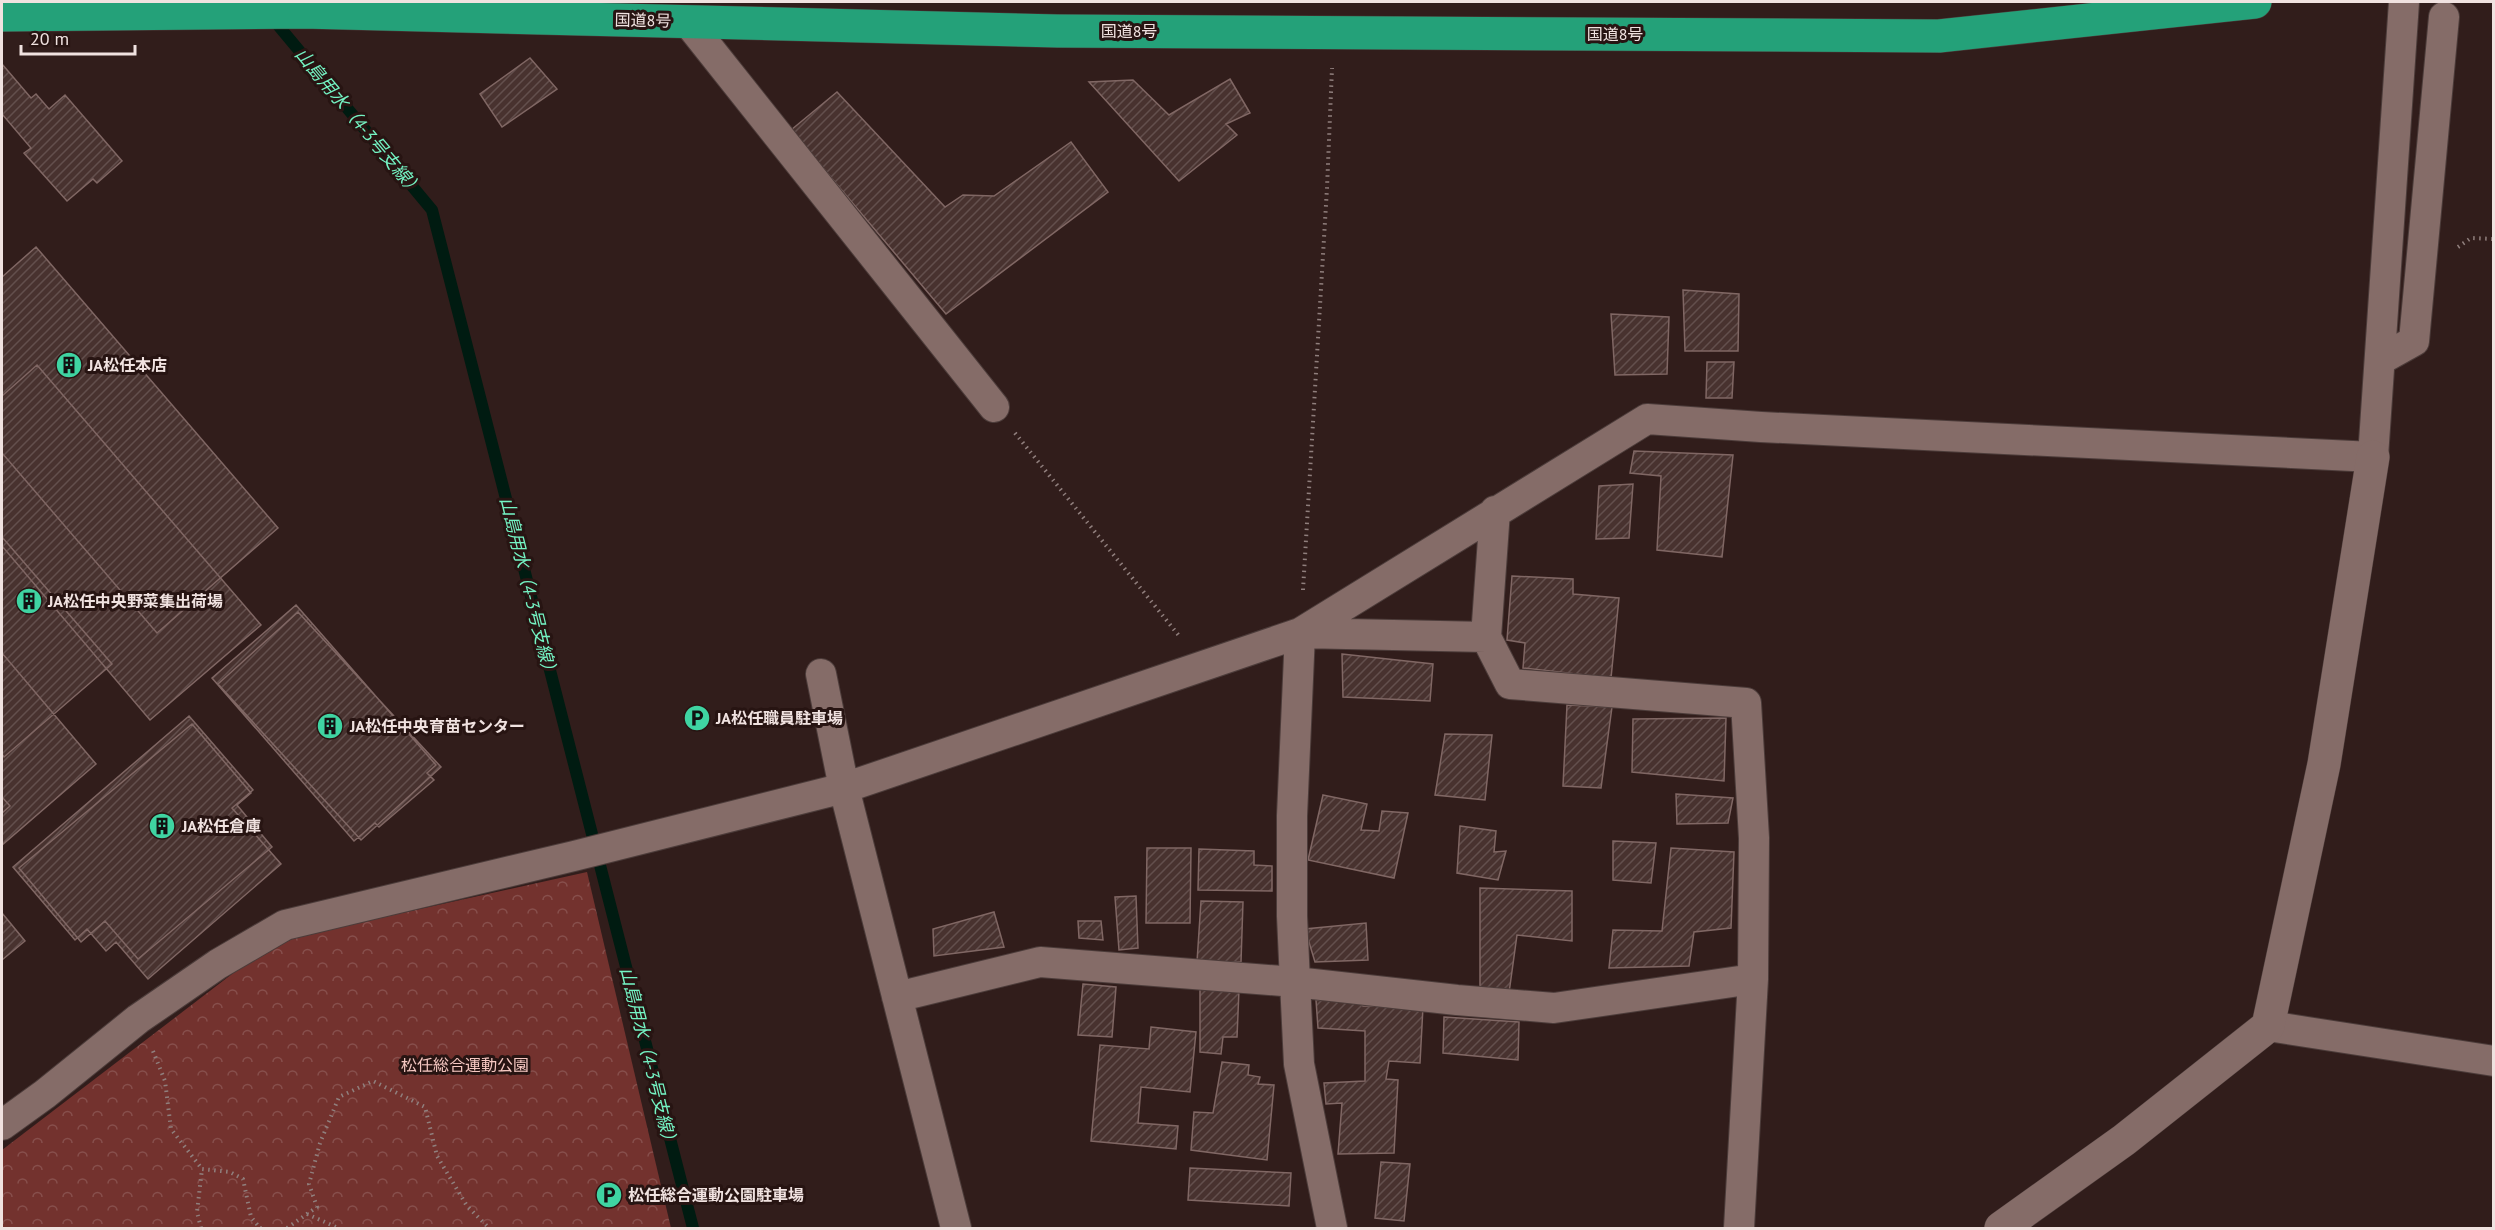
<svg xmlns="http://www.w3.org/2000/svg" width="2495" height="1230" viewBox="0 0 2495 1230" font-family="'PT Sans','Noto Sans JP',sans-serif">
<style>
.park{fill:url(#park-crowns)}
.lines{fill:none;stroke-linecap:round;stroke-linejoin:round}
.stream{stroke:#001b11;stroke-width:12}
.building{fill:url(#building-hatch);stroke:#806764;stroke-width:1.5}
.street-casing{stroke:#4c3c3a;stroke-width:32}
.secondary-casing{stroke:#4c3c3a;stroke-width:34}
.highway-casing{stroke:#4c3c3a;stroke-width:34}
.path{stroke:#907f7d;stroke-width:4;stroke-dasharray:1.5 4.5;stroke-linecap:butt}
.street{stroke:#856c68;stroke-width:30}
.secondary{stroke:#856c68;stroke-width:33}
.highway{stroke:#24a179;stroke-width:33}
.labels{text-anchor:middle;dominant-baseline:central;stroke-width:6;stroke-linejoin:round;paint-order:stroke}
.street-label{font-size:16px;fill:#f0e2e0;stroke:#271412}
.poi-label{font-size:16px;font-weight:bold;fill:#f0e2e0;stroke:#271412;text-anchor:start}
.park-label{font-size:16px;fill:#f6c8c2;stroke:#271412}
.water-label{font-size:18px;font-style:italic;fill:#74f3c3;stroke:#271412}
</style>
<defs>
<pattern id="park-crowns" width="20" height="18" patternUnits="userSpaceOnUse" patternTransform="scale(1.5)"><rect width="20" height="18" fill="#73322e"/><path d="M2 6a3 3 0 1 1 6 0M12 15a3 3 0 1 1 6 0" fill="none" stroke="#874f4c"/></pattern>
<pattern id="building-hatch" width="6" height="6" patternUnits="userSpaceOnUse" patternTransform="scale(1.5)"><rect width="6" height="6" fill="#48322f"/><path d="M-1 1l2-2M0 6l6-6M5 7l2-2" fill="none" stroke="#634f4d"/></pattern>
</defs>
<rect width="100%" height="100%" fill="#311d1b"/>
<!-- park -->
<path class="park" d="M587,872L671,1228H2V1150L249,961L298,936Z"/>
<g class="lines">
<!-- stream -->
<path class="stream" d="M272,18L432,210L693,1228"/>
</g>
<!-- building -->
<path class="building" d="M530,58L557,89L502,127L480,94Z
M2,64L31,98L36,94L49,109L65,95L122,161L97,183L93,179L67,201L24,153L31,148L2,114Z
M1230,79L1250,113L1226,124L1237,135L1179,181L1089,82L1133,80L1169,115Z
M837,92L945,207L963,195L994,196L1071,142L1108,192L946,314L791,130Z
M36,247L278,528L157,633L2,453V277Z
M1683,290L1739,294L1738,351H1685Z
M1611,314L1669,317L1667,374L1615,375Z
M1707,362H1734L1732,398H1706Z
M37,365L261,625L150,720L2,546V396Z
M1634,451L1733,455L1722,557L1657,550L1661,476L1630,473Z
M1633,484L1629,538L1596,539L1599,486Z
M2,537L112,664L4,757L2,754Z
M1512,576L1573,579V594L1619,598L1611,678L1523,668L1525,643L1507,640Z
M296,605L436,765L427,773L434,780L379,827L375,823L354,841L212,678Z
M298,612L441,767L361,840L218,684Z
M2,653L96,764L2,845Z
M1342,654L1433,664L1430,701L1343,697Z
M1567,705L1612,707L1601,788L1563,786Z
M189,716L253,790L232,808L281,864L148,979L116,942L106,951L87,929L75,940L13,867Z
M1726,718L1724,781L1632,772L1633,719Z
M192,724L251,793L237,805L272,847L138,959L105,921L81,942L19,868Z
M1445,734L1492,735L1485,800L1435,795Z
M1676,794L1733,798L1728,823L1677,824Z
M1323,795L1367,804L1361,830L1379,831L1382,811L1408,813L1394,878L1308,860Z
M2,797L10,806L2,813Z
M1460,826L1496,831L1494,852L1506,851L1498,880L1457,873Z
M1613,841L1656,843L1651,883L1613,880Z
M1147,848H1191L1190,923H1146Z
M1671,848L1734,852L1731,928L1694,932L1689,966L1609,968L1613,930L1662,931Z
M1199,849L1254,851V865L1272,866V891L1198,890Z
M1480,888L1572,891V941L1517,935L1509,993L1480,989Z
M1136,896L1138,948L1119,950L1115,897Z
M1201,901L1243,902L1241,962H1197Z
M994,912L1004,947L934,956L933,929Z
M2,913L25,941L2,960Z
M1078,921H1101L1103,940L1079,938Z
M1366,923L1368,960L1315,962L1305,929Z
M1083,984L1116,987L1112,1037L1078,1035Z
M1200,986L1239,990L1237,1037H1223L1221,1054L1200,1052Z
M1316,1000H1362L1363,1006L1423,1007L1420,1063L1389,1061L1386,1079L1398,1080L1394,1153L1338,1154L1342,1103L1326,1104L1324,1083L1365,1081V1031L1318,1028Z
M1444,1017L1519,1022L1518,1060L1443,1053Z
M1151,1027L1196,1032L1190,1092L1141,1087L1138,1123L1178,1126L1176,1149L1091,1141L1100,1045L1149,1049Z
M1222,1062L1249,1065L1248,1075L1260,1077L1258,1084L1274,1085L1267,1160L1191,1150L1194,1112L1213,1113Z
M1381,1162L1410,1164L1404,1221L1375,1218Z
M1190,1168L1291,1173L1289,1206L1188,1200Z"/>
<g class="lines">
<defs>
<path id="street" d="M688,22L994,407
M2380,360L2414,341L2444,17
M1486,637L1495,511
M821,674L844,788L956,1228
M897,997L1040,962L1295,982L1457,1000L1554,1008L1753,979L1739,1228
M2268,1026L2494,1061
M2,1125L45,1094L138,1019L218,964L285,925L574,856L844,788L1300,633L1647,419L1761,427L2373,457L2404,2
M1332,1228L1299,1064L1295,982L1292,916V816L1300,633L1486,637L1510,684L1746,703L1754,838L1753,979"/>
<path id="secondary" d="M2001,1228L2124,1140L2268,1026L2324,764L2373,457"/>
<path id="highway" d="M2,15L303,12L1058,31L1939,36L2255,2"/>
</defs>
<!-- street casing -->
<use href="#street" class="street-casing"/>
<!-- secondary casing -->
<use href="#secondary" class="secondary-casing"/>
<!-- highway casing -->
<use href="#highway" class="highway-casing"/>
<!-- path -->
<path class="path" d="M2458,247L2471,238L2494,239
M1015,433L1180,637
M1303,590L1327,188L1332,68
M153,1051L165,1081L171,1129L202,1169
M307,1214L338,1228
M201,1228L197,1212L202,1169L230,1172L243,1179L251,1217L260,1228H265
M287,1228L317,1207L309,1184L320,1143L339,1097L373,1081L425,1107L437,1156L467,1206L489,1228"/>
<!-- street -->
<use href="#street" class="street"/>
<!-- secondary -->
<use href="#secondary" class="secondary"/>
<!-- highway -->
<use href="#highway" class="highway"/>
</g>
<!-- icons -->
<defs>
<symbol id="building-disc" viewBox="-11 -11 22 22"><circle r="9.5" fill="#3fd4a2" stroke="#271412"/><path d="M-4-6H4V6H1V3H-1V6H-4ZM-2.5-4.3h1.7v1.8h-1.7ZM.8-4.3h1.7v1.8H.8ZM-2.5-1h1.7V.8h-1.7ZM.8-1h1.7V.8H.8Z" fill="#111"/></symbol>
<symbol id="parking-disc" viewBox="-11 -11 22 22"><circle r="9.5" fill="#3fd4a2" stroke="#271412"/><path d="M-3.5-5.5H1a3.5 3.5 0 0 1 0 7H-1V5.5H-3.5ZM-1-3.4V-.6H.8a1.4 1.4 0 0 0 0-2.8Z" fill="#111"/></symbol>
</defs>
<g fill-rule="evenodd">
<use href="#building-disc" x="54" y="350" width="30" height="30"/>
<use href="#building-disc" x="14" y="586" width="30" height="30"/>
<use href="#parking-disc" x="682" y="703" width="30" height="30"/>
<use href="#building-disc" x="315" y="711" width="30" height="30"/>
<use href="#building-disc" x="147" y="811" width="30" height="30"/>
<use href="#parking-disc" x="594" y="1180" width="30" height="30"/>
</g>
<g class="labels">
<!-- street labels -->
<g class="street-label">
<text transform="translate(643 20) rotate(1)">国道8号</text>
<text x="1129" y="31">国道8号</text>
<text x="1615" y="34">国道8号</text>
</g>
<!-- poi labels -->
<g class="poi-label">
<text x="88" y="365">JA松任本店</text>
<text x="48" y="601">JA松任中央野菜集出荷場</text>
<text x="716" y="718">JA松任職員駐車場</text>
<text x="350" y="726">JA松任中央育苗センター</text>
<text x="182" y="826">JA松任倉庫</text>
<text x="628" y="1195">松任総合運動公園駐車場</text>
</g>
<!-- park labels -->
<g class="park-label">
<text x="465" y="1065">松任総合運動公園</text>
</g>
<!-- water labels -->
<g class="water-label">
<text transform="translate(359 122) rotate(50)">山島用水（4-3号支線）</text>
<text transform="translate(529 588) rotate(76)">山島用水（4-3号支線）</text>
<text transform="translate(649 1058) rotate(76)">山島用水（4-3号支線）</text>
</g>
</g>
<!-- border -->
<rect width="2495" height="1230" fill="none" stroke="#f0e2e0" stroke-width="6"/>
<!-- scale -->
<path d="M21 45v9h114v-9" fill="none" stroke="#f0e2e0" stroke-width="3"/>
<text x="30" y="45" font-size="18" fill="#f0e2e0" stroke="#271412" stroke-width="4.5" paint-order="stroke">20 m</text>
</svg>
